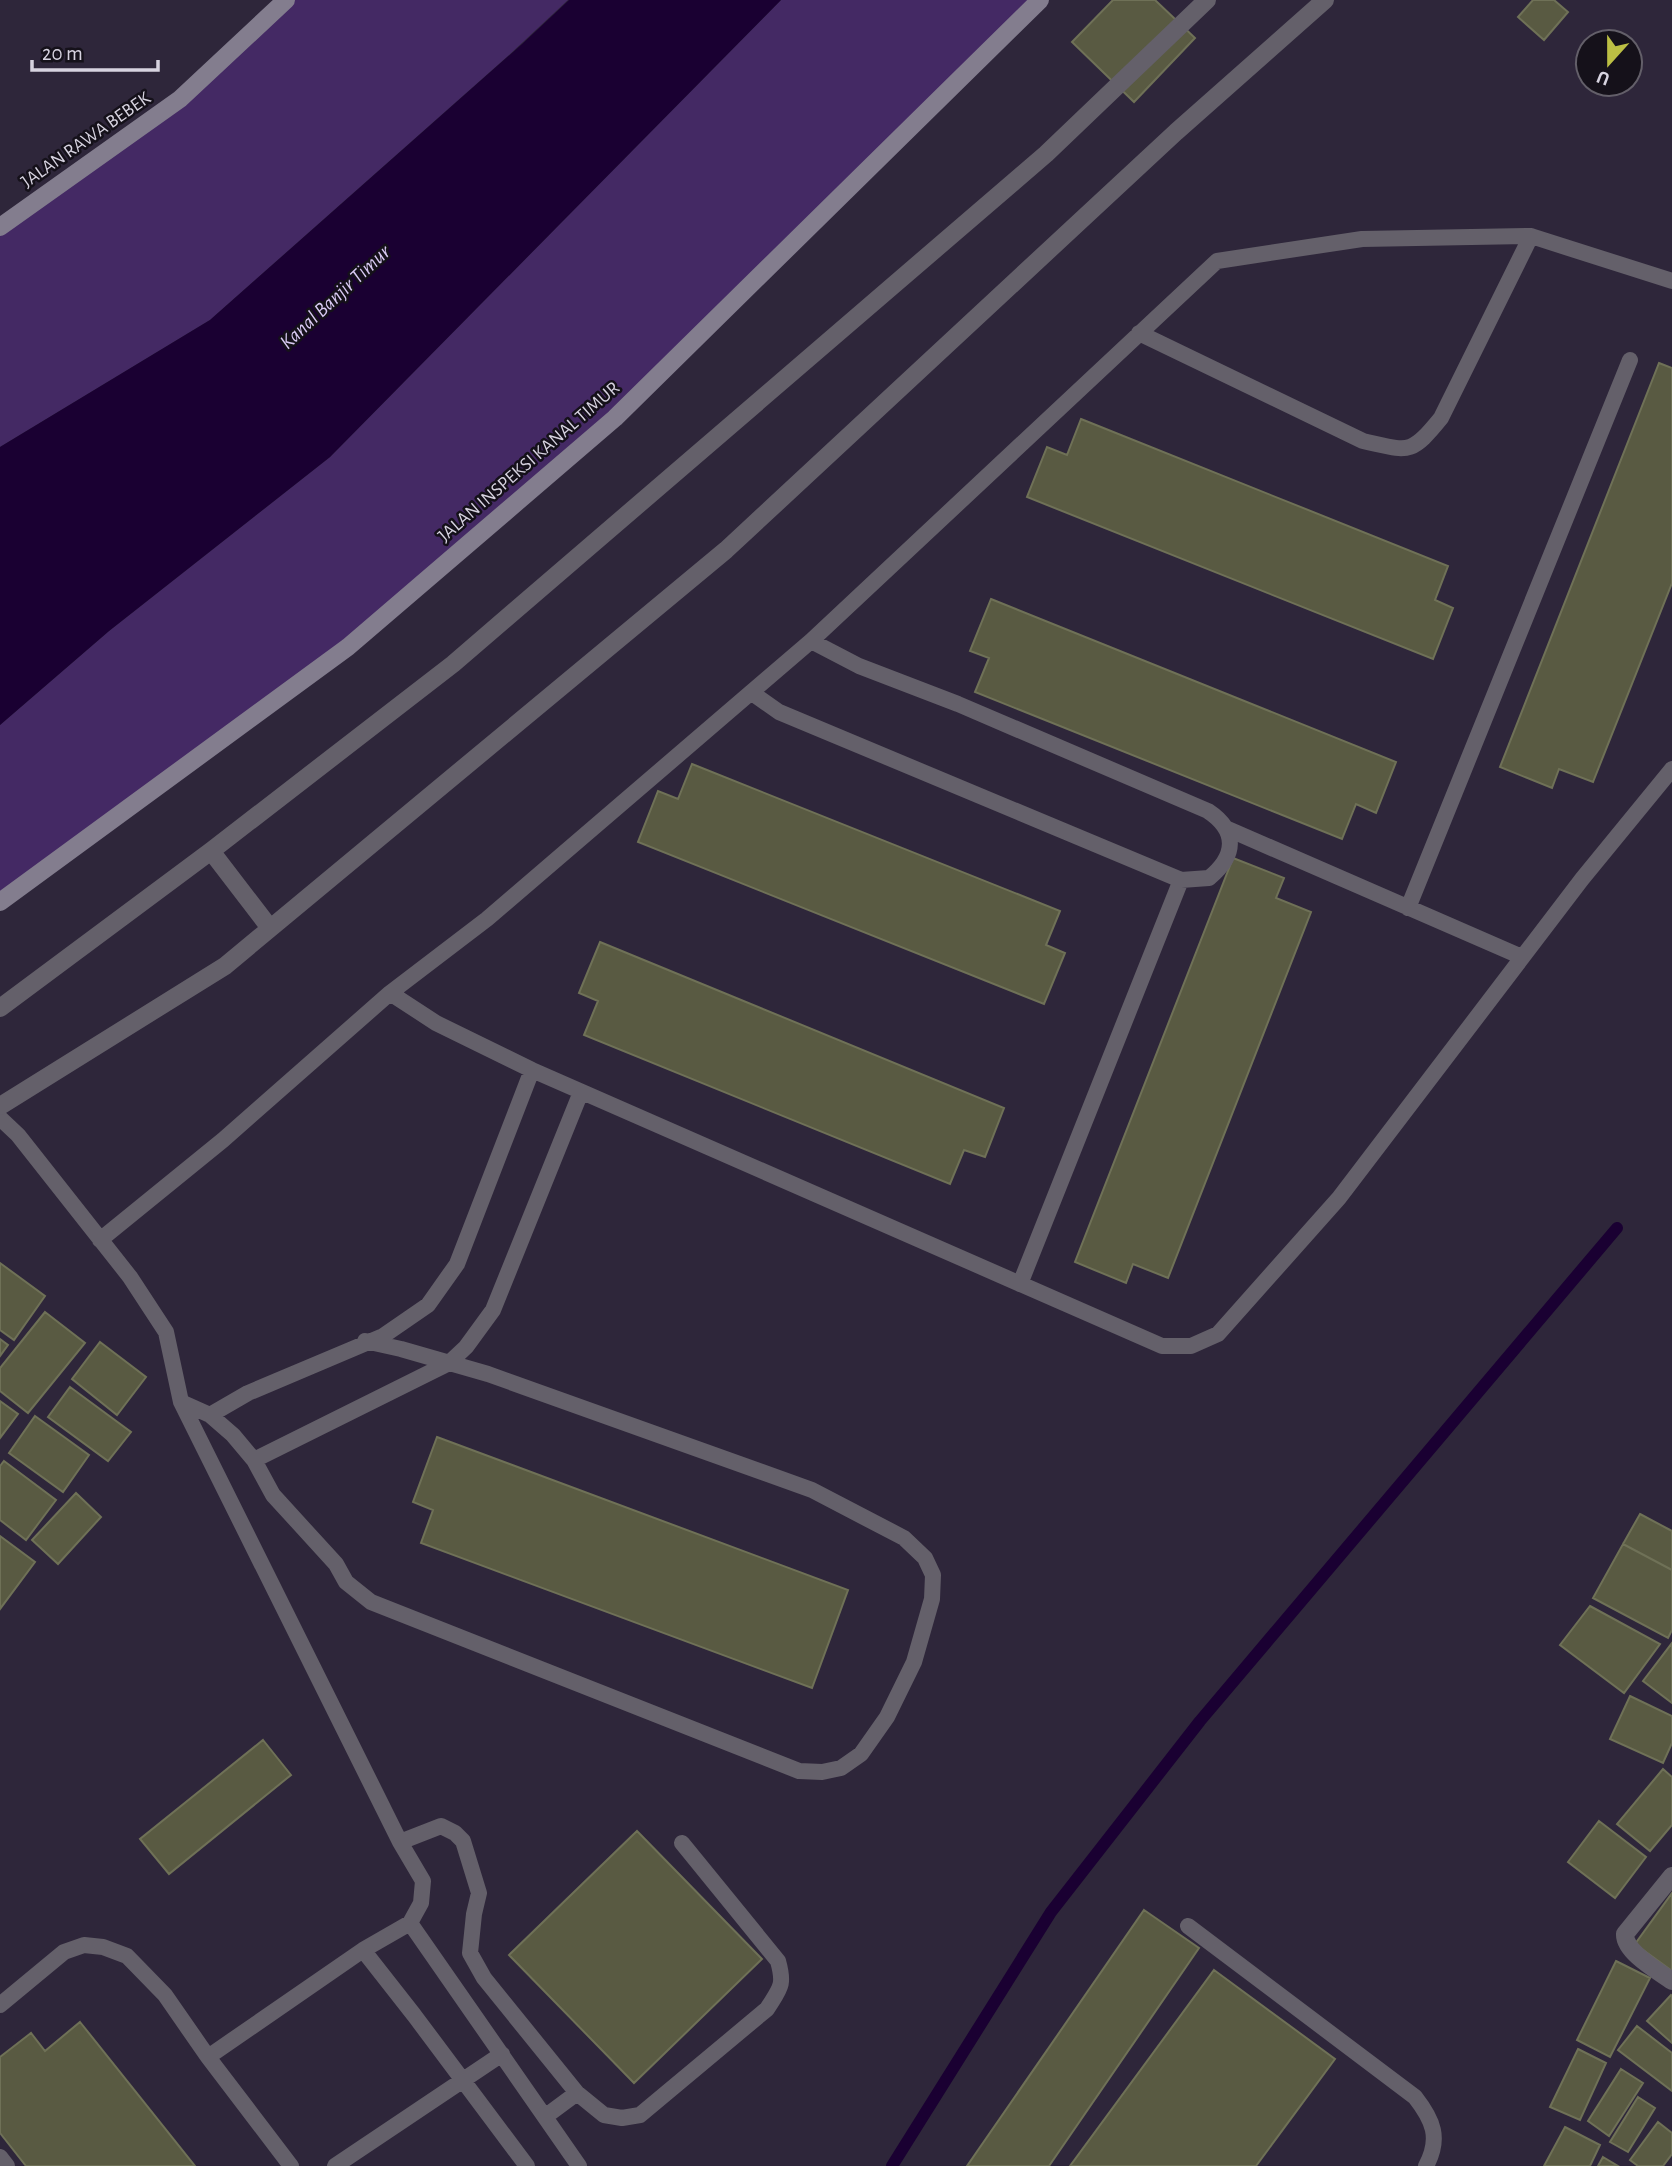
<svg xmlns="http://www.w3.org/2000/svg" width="1672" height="2166" viewBox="0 0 1672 2166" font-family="'Alegreya Sans',sans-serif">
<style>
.grass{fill:#442964}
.water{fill:#1a0032}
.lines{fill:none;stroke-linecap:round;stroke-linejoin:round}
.stream{stroke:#1a0032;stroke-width:12}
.building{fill:#595a42;stroke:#6f7157;stroke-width:2}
.lane{stroke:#64606a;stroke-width:16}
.street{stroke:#64606a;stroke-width:18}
.secondary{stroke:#837d8e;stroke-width:18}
.labels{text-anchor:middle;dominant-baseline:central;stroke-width:5;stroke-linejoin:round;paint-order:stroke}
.street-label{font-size:19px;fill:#d7d3e0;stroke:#15111a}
.water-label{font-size:21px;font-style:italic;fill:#d8c9f2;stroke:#15111a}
</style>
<rect width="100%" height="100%" fill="#2e263a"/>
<!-- grass -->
<path class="grass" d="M286,0H568L508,56L210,320L0,447V227L180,99Z
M781,0H1040L615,418L348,647L0,902V725L109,631L330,457Z"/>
<!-- water -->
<path class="water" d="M569,0H781L330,457L109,631L0,725V447L210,320L522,44Z"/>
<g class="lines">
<!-- stream -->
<path class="stream" d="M892,2166L1051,1912L1200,1721L1617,1228"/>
</g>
<!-- building -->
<path class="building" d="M1113,0H1155L1195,38L1134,102L1072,42Z
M1533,0H1554L1568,12L1544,40L1518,17Z
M1659,363L1672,368V583L1593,782L1559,769L1552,788L1500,767Z
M1081,419L1448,566L1435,600L1453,608L1433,659L1027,497L1047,447L1067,455Z
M991,599L1396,762L1376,813L1356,804L1342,839L975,692L989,658L970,651Z
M692,764L1060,911L1046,945L1065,953L1044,1004L638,842L658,791L678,799Z
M1233,858L1284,878L1276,898L1311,912L1168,1278L1133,1264L1126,1283L1075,1262Z
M600,942L1004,1108L985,1157L964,1150L950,1184L584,1035L598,1001L579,993Z
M0,1263L45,1296L14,1340L0,1330Z
M45,1312L85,1343L28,1413L0,1391V1368Z
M0,1339L8,1345L0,1356Z
M100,1342L146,1377L117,1415L72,1379Z
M70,1387L131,1432L108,1461L48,1417Z
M0,1401L18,1414L0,1438Z
M35,1416L89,1455L63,1492L9,1453Z
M437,1437L848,1590L812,1688L421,1543L433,1510L413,1502Z
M4,1461L56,1500L26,1540L0,1520V1466Z
M76,1493L101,1517L58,1564L32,1540Z
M1640,1514L1672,1531V1570L1623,1544Z
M0,1536L35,1562L0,1609Z
M1623,1544L1672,1570V1630L1668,1638L1593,1598Z
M1590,1606L1660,1644L1624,1693L1560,1645Z
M1672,1643V1703L1643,1681Z
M1630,1696L1672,1716V1743L1663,1763L1610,1739Z
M263,1740L291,1775L169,1874L140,1839Z
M1663,1769L1672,1777V1825L1650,1851L1617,1824Z
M1599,1821L1646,1857L1615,1898L1568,1862Z
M637,1831L762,1959L634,2083L509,1955Z
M1672,1893V1971L1635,1944Z
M1144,1910L1199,1948L1049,2166H967Z
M1616,1961L1650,1978L1610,2057L1577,2040Z
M1214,1970L1335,2059L1256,2166H1070Z
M1671,1995L1672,1996V2043L1647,2021Z
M80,2022L195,2166H26L0,2133V2057L31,2033L45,2051Z
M1637,2026L1672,2053V2091L1618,2050Z
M1578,2049L1606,2063L1580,2120L1550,2107Z
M1621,2069L1643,2083L1609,2136L1588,2121Z
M1638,2097L1655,2108L1628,2152L1610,2142Z
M1658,2122L1672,2133V2154L1663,2166H1638L1630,2160Z
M1565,2127L1600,2145L1590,2166H1544Z
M1603,2157L1618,2166H1598Z"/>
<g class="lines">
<!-- lane -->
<path class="lane" d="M1672,281L1531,236L1362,239L1217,261L811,641L487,919L390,993L436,1023L532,1070L1162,1346H1191L1218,1334L1339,1198L1582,879L1672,769
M1139,333L1363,441C1409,451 1410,456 1441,418L1531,236
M752,693L779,712L1181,880L1209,878C1236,856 1238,831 1208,811L958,704L859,666L811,641
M1228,829L1522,957
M1408,908L1630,360
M0,1118L18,1135L130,1277L166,1332L181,1402L400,1842L423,1881L421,1903L410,1923L363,1950L208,2057
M100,1240L223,1140L390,993
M1020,1284L1181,880
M181,1402L210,1415L233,1435L254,1460L273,1495L336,1564L346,1582L371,1602L799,1771L822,1772L841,1768L861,1754L887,1717L914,1662L932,1599L933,1575L925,1558L904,1538L812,1490L488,1374L401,1349L365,1341
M210,1415L248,1393L383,1336L428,1305L457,1264L532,1070
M254,1460L449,1363L466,1347L493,1310L581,1092
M400,1842L441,1826L455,1833L463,1841L479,1893L474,1914L470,1953L484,1978L577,2093L604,2115L622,2118L640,2115L767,2009C780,1988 785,1986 778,1961L682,1843
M410,1923L579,2166
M1188,1926L1415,2097C1433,2120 1441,2138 1426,2166
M363,1950L414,2015L527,2166
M0,2005L64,1952L84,1945L103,1947L127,1956L165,1995L208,2057L291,2166
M546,2116L577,2093
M0,2157L7,2166
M335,2166L502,2054"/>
<!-- street -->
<path class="street" d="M211,851L270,928
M0,1008L211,851L453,664L1046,154L1207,0
M0,1106L225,966L726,550L1176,132L1325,0
M1672,1876L1625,1934C1624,1952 1658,1971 1672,1981"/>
<!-- secondary -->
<path class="secondary" d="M0,227L180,99L286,0
M0,902L348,647L615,418L1040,0"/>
</g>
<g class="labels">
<!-- street labels -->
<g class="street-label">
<text transform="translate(86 140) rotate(-35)">JALAN RAWA BEBEK</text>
<text transform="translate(529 462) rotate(-41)">JALAN INSPEKSI KANAL TIMUR</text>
</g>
<!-- water labels -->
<g class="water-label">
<text transform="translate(335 297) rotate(-43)">Kanal Banjir Timur</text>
</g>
</g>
<!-- north arrow -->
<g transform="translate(1609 63) rotate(201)"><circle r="33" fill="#15111a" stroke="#635f69" stroke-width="2"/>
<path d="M0-5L12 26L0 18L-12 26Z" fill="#bcbf44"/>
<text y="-10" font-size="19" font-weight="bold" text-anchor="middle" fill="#d7d3e0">U</text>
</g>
<!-- scale -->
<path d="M32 60v10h126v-10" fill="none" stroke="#d7d3e0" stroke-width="3.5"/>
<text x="42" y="60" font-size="21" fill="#d7d3e0" stroke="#15111a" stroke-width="5" paint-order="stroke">20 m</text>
</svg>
